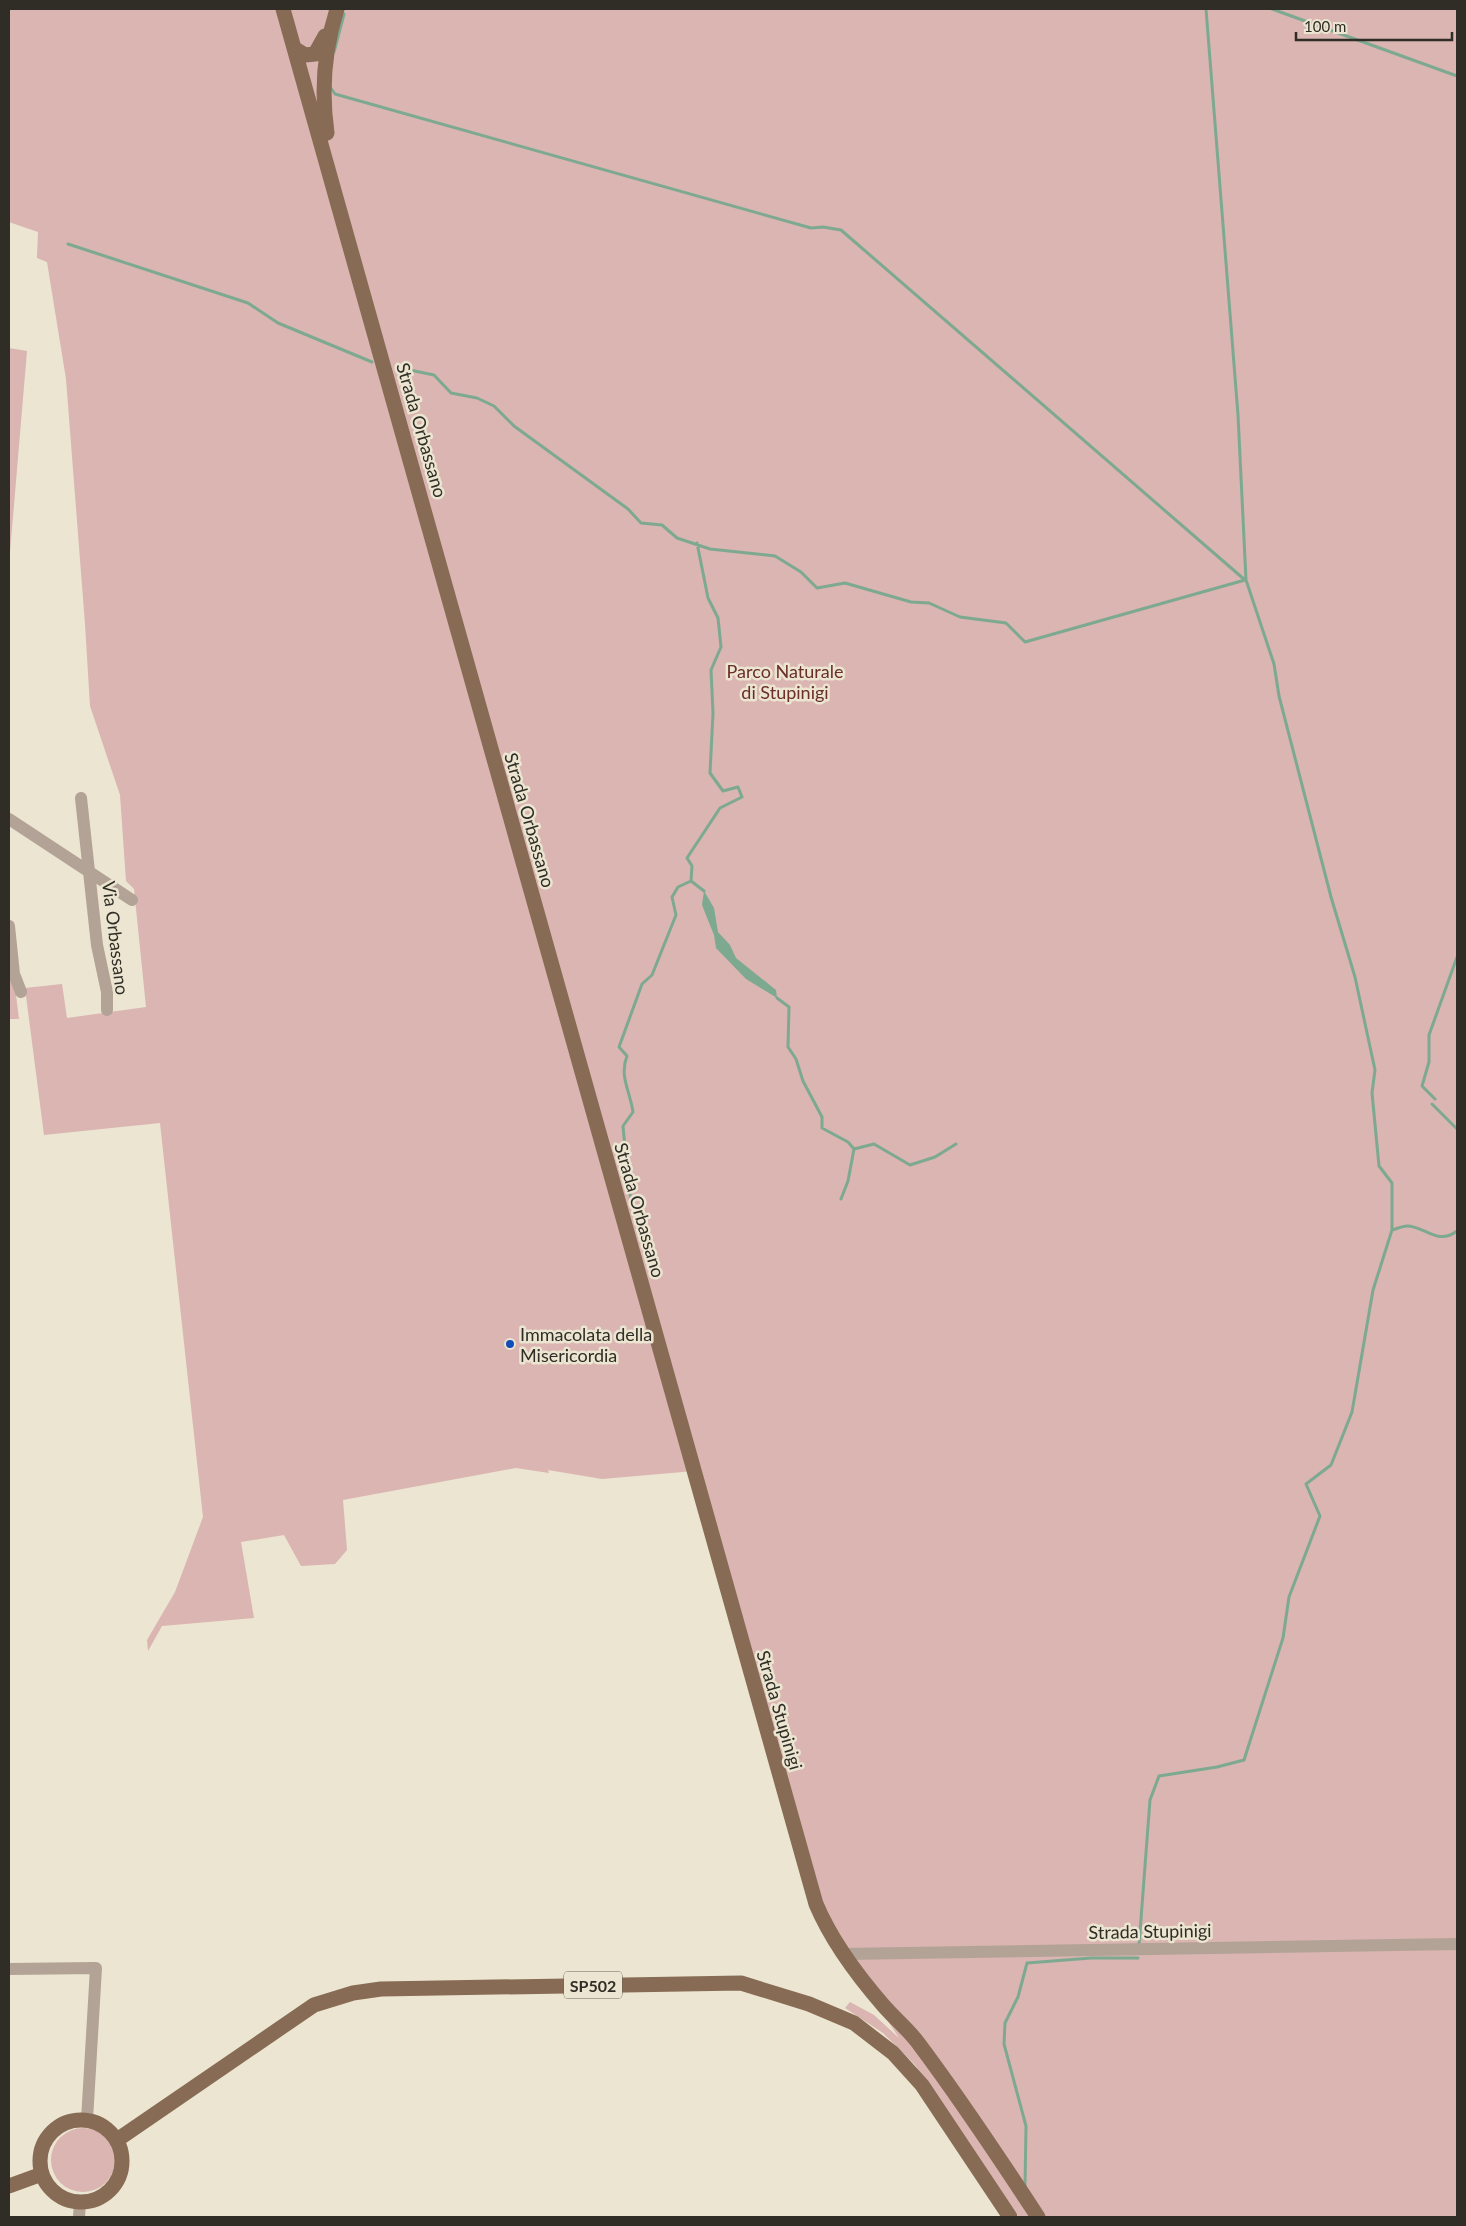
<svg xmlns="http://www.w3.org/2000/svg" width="1466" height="2226" viewBox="0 0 1466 2226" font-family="Lato,sans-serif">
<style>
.green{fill:#dab5b1}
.water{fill:#7da991}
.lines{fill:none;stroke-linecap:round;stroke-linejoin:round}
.stream{stroke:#7da991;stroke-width:3}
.minor{stroke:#b3a296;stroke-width:12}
.major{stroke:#876b54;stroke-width:15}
.poi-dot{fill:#144cb8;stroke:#ebe5d1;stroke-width:2}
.labels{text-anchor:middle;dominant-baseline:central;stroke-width:5;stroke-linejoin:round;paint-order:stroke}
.shield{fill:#ebe5d1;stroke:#676459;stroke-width:1}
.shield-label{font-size:16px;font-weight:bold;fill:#2f2d25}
.street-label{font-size:18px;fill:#2f2d25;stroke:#ebe5d1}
.park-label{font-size:18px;fill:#6b2e29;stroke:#ebe5d1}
.poi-label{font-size:18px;fill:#2f2d25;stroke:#ebe5d1;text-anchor:start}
</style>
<rect width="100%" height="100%" fill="#ebe5d1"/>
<!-- green -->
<path class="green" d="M9,9H1457V2217H1019L915,2065L883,2033L845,2008L850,2002L874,2015L899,2038L826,1927L694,1471L602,1479L548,1470L549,1473L516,1468L343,1500L347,1550L335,1564L301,1566L284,1535L241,1542L254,1618L162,1626L148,1651L147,1640L175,1592L203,1517L160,1123L44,1135L25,988L62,984L67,1018L146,1007L134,889L126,881L120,795L90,706L85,624L66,379L47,262L37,258L38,232L9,222Z
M9,348L27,351L9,564Z
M9,939L19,1019H9Z
M51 2160a32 32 0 1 1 64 0a32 32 0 1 1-64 0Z"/>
<!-- water -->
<path class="water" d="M704,891L714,908L718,932L730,945L736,958L776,990L777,998L746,979L716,948L714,935L702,905Z"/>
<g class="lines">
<!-- stream -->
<path class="stream" d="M1272,9L1457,76
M334,52L344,14
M330,87L335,94L811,228L823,227L841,230L1245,580
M68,244L248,303L278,323L372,362
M400,368L434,375L451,393L477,398L494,406L514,426L628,509L641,523L662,525L677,538L710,549L775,556L801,572L817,588L845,583L911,602L929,603L960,617L1006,623L1025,642L1245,580
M691,881L704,891
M777,998L789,1007L788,1047L796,1059L803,1081L822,1117V1128L848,1142L854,1149L848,1181L841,1199
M1435,1099L1422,1086L1429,1062V1035L1457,957
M1432,1104L1457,1129
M854,1149L874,1144L910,1165L935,1157L956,1144
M1392,1230C1396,1229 1403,1226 1407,1226C1425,1226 1437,1246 1457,1231
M642,1236L629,1191L623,1126L633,1112C630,1091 619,1076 627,1056L619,1047L642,984L652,975L676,915L672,897L678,887L691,881L692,866L687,858L720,808L742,797L738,787L723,791L710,773L713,713L711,670L721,647L718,618L708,598L697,543
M1139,1945L1150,1800L1159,1776L1217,1767L1244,1760L1283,1638L1289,1597L1320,1516L1306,1484L1331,1465L1352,1412L1373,1290L1392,1230V1183L1379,1166L1372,1093L1375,1070L1355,977L1331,897L1279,696L1274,664L1246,580L1238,415L1206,9
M1025,2186L1026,2126L1004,2044L1005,2023L1018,1997L1027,1963L1091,1958H1138"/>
<!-- minor -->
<path class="minor" d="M81,798L97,945L107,992V1010
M9,819L132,900
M9,926L14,974L21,992
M843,1954L1457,1944
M9,1969L96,1968L87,2120
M79,2217L80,2202"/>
<!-- major -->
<path class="major" d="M283,9L816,1904C832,1942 857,1975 883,2005C895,2019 909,2030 919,2044C961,2100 1000,2159 1038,2217
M294,48L305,55L315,54L325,36
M327,133C321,91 324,50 337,9
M40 2161a41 41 0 1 1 82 0a41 41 0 1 1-82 0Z
M117,2140L314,2005L353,1993L381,1989L741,1983L809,2004L854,2023L893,2053L922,2085L1010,2217
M9,2186L42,2174"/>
</g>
<!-- markers -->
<circle class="poi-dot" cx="510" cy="1344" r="5"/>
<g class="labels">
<!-- shield labels -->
<rect class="shield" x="564" y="1971.5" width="58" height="27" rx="4"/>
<g class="shield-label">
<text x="593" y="1985">SP502</text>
</g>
<!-- street labels -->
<g class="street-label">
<text transform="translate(422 430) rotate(74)">Strada Orbassano</text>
<text transform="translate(530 820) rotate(74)">Strada Orbassano</text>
<text transform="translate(116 938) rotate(83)">Via Orbassano</text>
<text transform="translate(640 1210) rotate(74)">Strada Orbassano</text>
<text transform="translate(780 1710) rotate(74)">Strada Stupinigi</text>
<text transform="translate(1150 1931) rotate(-1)">Strada Stupinigi</text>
</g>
<!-- park labels -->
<g class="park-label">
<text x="785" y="671">Parco Naturale<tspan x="785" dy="21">di Stupinigi</tspan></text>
</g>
<!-- poi labels -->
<g class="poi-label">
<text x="520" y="1334">Immacolata della<tspan x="520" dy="21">Misericordia</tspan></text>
</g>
</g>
<!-- border -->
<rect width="1466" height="2226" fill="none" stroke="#2f2d25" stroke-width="20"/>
<!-- scale -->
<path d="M1296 32v8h156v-8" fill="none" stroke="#2f2d25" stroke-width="2.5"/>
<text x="1304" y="32" font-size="15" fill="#2f2d25" stroke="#ebe5d1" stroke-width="4" paint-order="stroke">100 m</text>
</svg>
